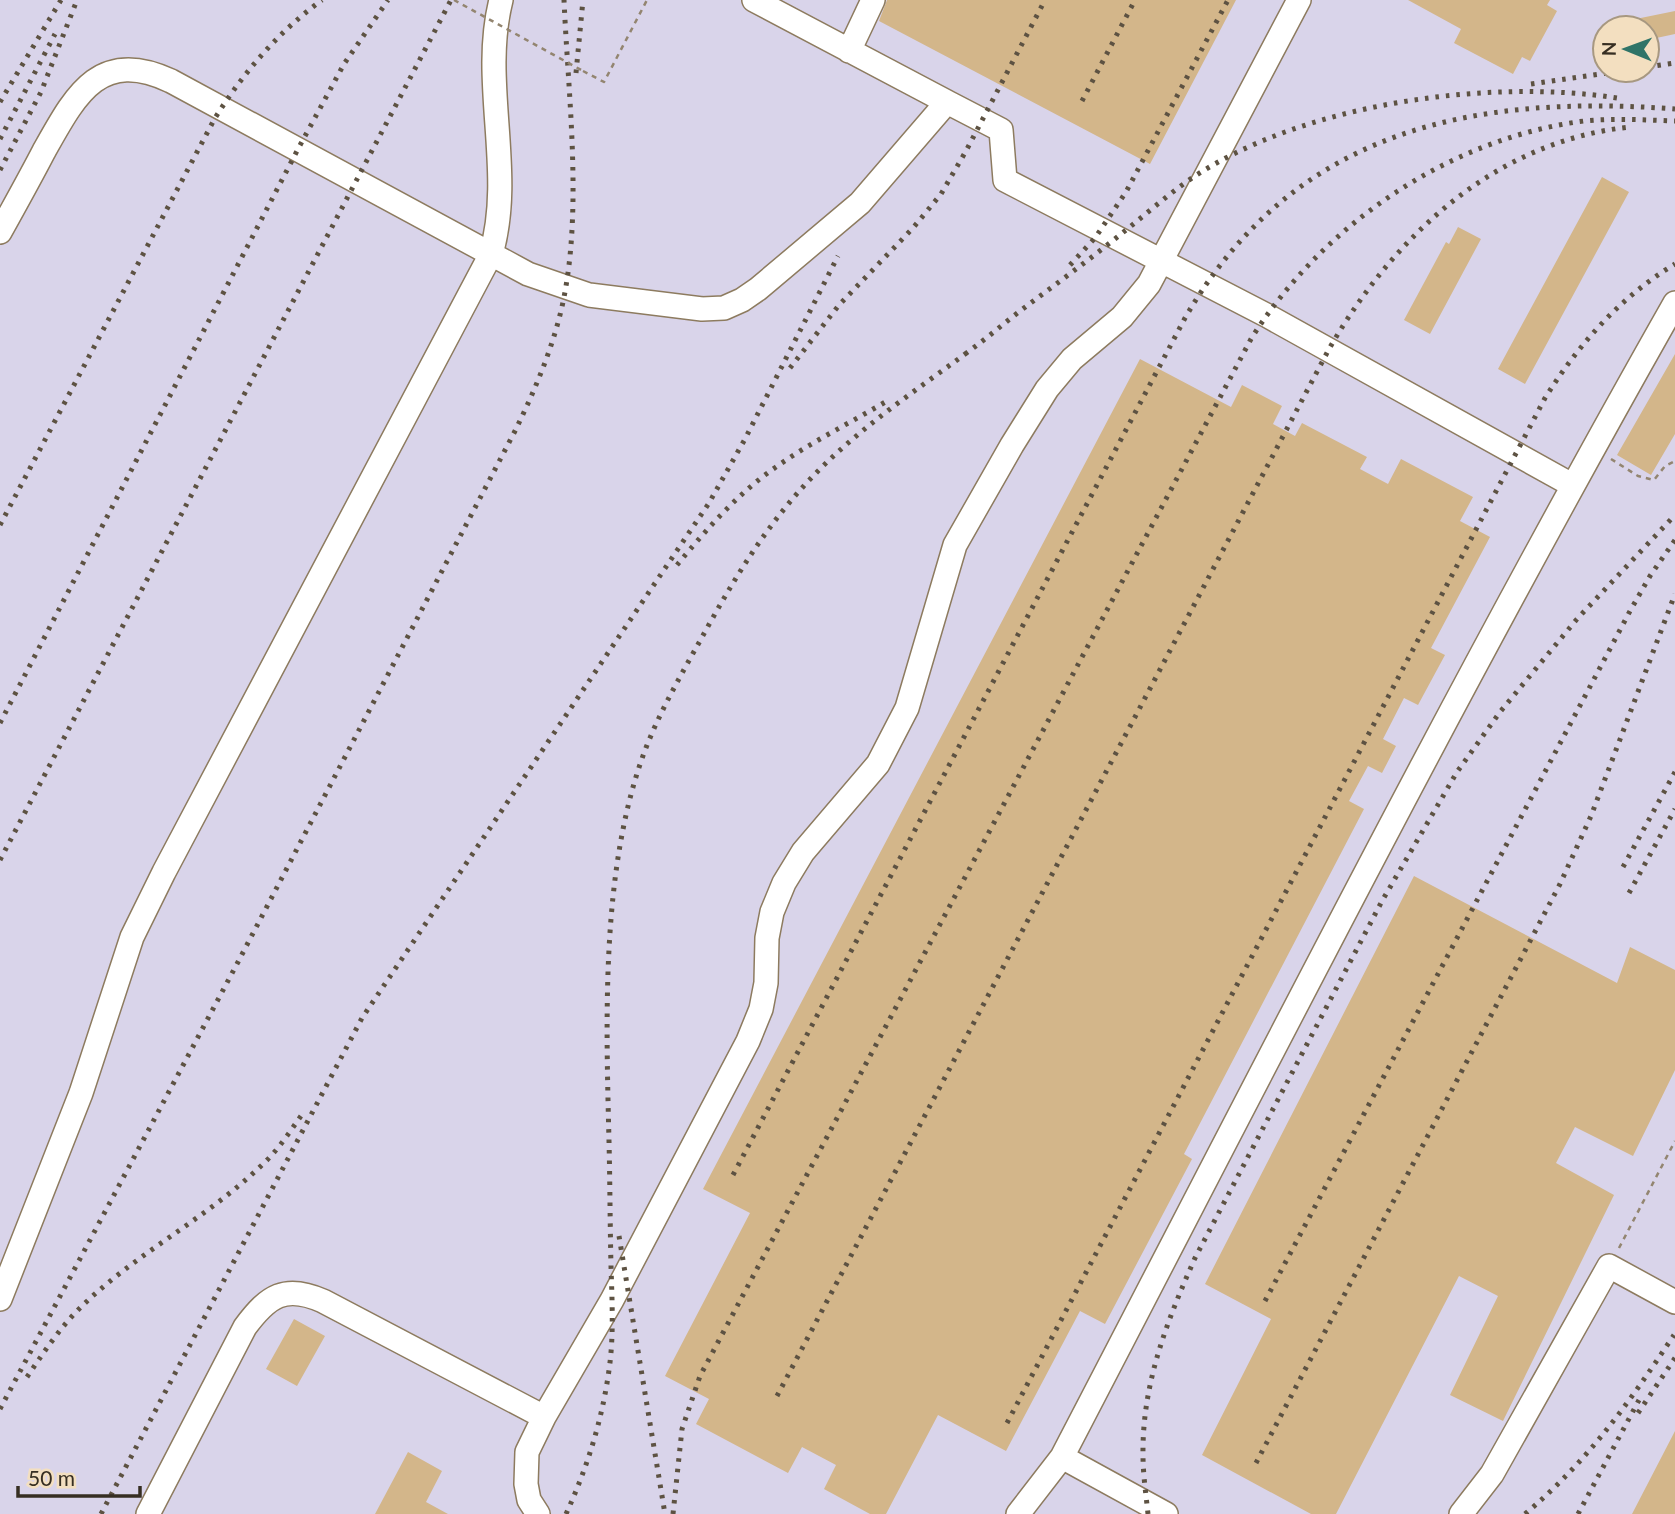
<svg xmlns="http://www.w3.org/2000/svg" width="1675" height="1514" viewBox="0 0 1675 1514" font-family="Lato,sans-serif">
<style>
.industrial{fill:#d9d4ea;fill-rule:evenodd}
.building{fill:#d3b68a}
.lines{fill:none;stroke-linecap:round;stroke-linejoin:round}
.minor-casing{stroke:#8d7b5f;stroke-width:26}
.path{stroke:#938570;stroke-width:2.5;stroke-dasharray:5 5;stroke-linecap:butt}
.minor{stroke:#fff;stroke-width:23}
.rail{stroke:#5d5242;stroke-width:5;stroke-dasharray:3.5 7;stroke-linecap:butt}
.path-bridge{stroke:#938570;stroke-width:2.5;stroke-dasharray:5 5;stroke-linecap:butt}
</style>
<rect width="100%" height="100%" fill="#f3dfc0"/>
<!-- industrial -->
<path class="industrial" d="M0,0H1675V1514H0ZM1605,28H1647V70H1605Z"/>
<!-- building -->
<path class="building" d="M887,0H1236L1150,164L879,21Z
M1408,0H1550L1547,5L1557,11L1530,61L1522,57L1513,74L1454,43L1461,29Z
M1675,11V34L1647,40V28H1622L1621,22Z
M1602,177L1629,192L1525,384L1498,369Z
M1458,227L1481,239L1430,334L1404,320L1446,242L1449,244Z
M1675,354V434L1651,475L1617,455Z
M1140,359L1231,407L1242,385L1282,406L1273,424L1295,436L1302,423L1367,457L1360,469L1388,484L1401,459L1473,497L1460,521L1490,537L1431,648L1445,655L1418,705L1404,698L1383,739L1396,746L1382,773L1368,766L1349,801L1364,809L1184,1154L1192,1159L1105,1324L1080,1311L1006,1451L938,1415L886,1514H870L824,1489L836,1465L802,1447L788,1473L696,1424L709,1399L665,1376L750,1213L703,1189Z
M1414,876L1617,983L1630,947L1675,970V1070L1633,1156L1575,1127L1556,1163L1614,1195L1503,1421L1450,1395L1498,1296L1459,1276L1336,1514H1311L1202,1455L1271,1319L1205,1284Z
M294,1319L325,1336L297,1386L266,1369Z
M1675,1431V1514H1632Z
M408,1452L442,1471L426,1502L448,1514H375Z"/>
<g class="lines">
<defs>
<path id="minor" d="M754,0L947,102
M849,51L873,0
M0,232C15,205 30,178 44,151C75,96 99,47 171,81L528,274L589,295L702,309L724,308L742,300L758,289L860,203L947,102L1001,130L1005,180L1266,315L1572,485
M0,1299L81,1093L132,937L164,872L491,254C515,171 480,83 501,0
M1062,1457L1166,1514
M148,1514L245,1327C268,1296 285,1284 323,1301L544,1417
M538,1514L529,1500L526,1484L527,1452L544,1417L612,1300L748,1041L761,1009L766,983L767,938L772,912L784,883L803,852L878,764L907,708L955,545L1012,445L1047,389L1072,359L1122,317L1149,284L1299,0
M1018,1514L1062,1457C1263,1071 1460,682 1675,303
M1461,1514L1492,1474L1609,1266L1675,1302"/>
</defs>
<!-- minor casing -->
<use href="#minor" class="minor-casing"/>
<!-- path -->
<path class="path" d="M583,71L604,82L647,0
M1611,459L1638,476L1654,480L1665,466L1675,461
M1619,1248L1675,1141"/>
<!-- minor -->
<use href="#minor" class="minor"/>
<!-- rail -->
<path class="rail" d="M1647,67L1675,63
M576,73L583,0
M1531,84L1628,70
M1082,101L1135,0
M0,102L61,0
M0,139L55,34
M0,170L41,92L77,0
M1070,265L1095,238L1126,192L1228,0
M965,354C985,340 1004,323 1024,308C1056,284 1089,260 1121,234C1144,216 1167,195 1192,178C1302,104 1487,78 1617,98
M790,368L839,305L913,228L941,194L966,151L1045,0
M0,525L215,118C244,72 278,32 322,0
M677,565C706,530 738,493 776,467C811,442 850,423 887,401
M0,723L298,149L344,64L388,0
M0,860L451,0
M1623,867L1675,772
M1629,893L1675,809
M733,1175L1185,318C1294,129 1472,94 1675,109
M619,1236L665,1514
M1265,1301L1630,611L1650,576L1675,540
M27,1377C44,1352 61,1326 83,1305C138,1252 209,1217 264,1163C279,1149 291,1130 303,1113
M777,1396L1329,349C1394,236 1495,141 1630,127
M0,1409L238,962L515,431C537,386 558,336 566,286C581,197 568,91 564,0
M1638,1413L1675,1358
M1007,1423L1545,398C1579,344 1620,297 1675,264
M1256,1463L1560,884L1591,816L1675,594
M101,1514L362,1018L709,503L745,439L838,256
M566,1514C587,1468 602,1421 609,1370C614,1336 612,1300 611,1266C610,1224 610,1183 609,1141C606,1018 601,870 644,753C660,710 684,670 706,630C739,570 774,514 823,466C868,422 922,386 972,349
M673,1514L682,1429L700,1376L1251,339C1322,225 1450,138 1584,121C1615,118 1645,120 1675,121
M1148,1514C1146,1494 1143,1475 1143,1455C1142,1384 1167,1321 1195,1258L1382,901L1457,772L1500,712L1577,619L1675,515
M1525,1514C1589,1460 1628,1404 1674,1335
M1578,1514L1639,1400"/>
<!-- path-bridge -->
<path class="path-bridge" d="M454,0L583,71"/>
</g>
<!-- north arrow -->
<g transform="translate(1626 49) rotate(271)"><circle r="33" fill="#f3dfc0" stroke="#a79881" stroke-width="2"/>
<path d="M0-5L12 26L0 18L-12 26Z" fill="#2f7468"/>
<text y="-10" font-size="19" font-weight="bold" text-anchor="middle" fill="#362e22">N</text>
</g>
<!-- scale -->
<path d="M18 1486v10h122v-10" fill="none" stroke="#362e22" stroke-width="3.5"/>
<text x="28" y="1486" font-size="21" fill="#362e22" stroke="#f3dfc0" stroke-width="5" paint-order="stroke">50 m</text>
</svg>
